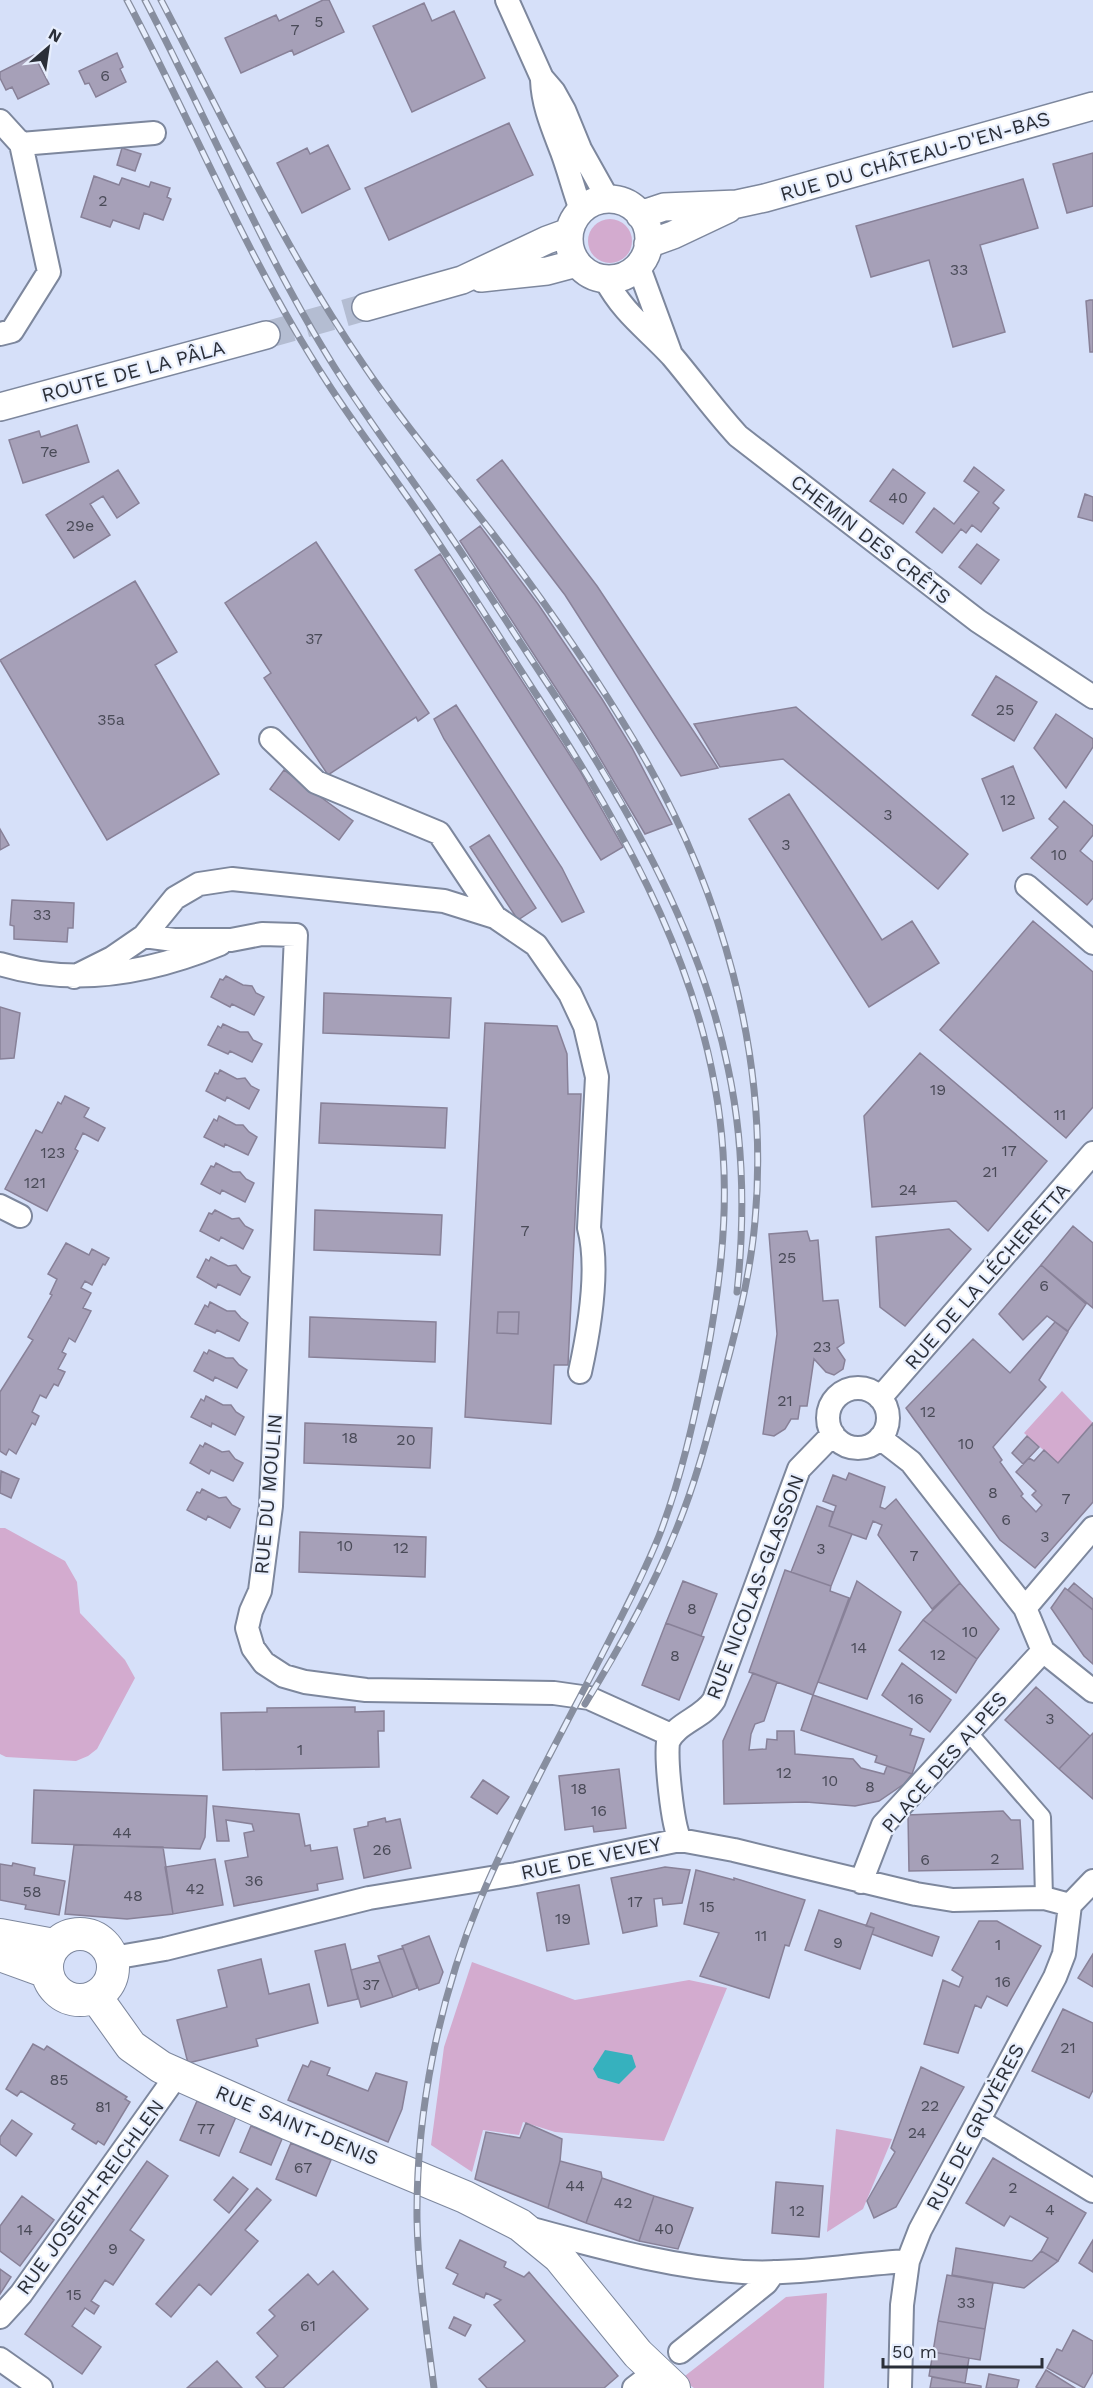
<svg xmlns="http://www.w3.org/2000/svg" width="1093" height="2388" viewBox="0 0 1093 2388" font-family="'Work Sans',sans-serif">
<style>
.green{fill:#d3abcf}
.water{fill:#36b1be}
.building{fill:#a6a0b8;stroke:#888198;stroke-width:1.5}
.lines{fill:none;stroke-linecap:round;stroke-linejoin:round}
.tertiary-tunnel{stroke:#b4bdd2;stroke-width:27;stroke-dasharray:27 14;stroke-linecap:butt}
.pedestrian-casing{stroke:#7d879d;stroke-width:20}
.minor-casing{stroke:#7d879d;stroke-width:26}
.tertiary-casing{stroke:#7d879d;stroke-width:30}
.secondary-casing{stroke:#7d879d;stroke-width:34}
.pedestrian{stroke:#fff;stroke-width:16}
.minor{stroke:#fff;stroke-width:22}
.tertiary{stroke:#fff;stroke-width:27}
.secondary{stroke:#fff;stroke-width:32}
.rail-casing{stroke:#878e9f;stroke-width:7}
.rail{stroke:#e7eefd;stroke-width:4.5;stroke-dasharray:14;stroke-linecap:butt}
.labels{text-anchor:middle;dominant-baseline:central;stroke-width:4.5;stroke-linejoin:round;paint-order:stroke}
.number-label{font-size:16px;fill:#4a4b58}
.street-label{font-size:20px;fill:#2b2f38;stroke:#e7eefd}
</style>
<rect width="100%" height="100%" fill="#d6e0f9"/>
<!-- green -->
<path class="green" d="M588 241a22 22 0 1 1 44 0a22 22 0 1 1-44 0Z
M1062,1391L1093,1423L1058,1463L1024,1433Z
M0,1528H5L65,1561L77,1582L80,1613L125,1660L135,1678L97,1749L88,1756L76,1761L6,1757L0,1754Z
M472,1962L575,2000L689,1980L727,1988L664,2141L555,2132L523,2122L519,2135L483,2130L472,2172L431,2145L444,2047Z
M836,2129L892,2139L863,2209L827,2232Z
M827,2293L824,2388H694L681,2379L786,2297Z"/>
<!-- water -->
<path class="water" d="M605,2050L632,2055L636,2067L619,2084L598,2078L593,2069Z"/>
<!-- building -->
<path class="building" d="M323,0H329L344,32L294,55L292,50L241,73L225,38L276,15L279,21Z
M424,3L432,21L454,11L485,78L412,112L373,26Z
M117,53L123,67L120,69L126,82L96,97L89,83L85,84L79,71Z
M34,55L49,84L18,99L12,87L6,90L0,78V72Z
M509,123L533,175L389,240L365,188Z
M328,145L350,189L302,213L277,163L307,148L310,154Z
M122,148L141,154L135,171L117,165Z
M1093,153V206L1067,213L1053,164Z
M94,176L119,185L122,178L149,187L151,182L170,188L167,197L171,199L163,220L144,213L139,229L113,220L110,227L81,217Z
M1023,179L1038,228L980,245L1005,332L953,347L929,260L871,277L856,226Z
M1090,300H1093V352H1090L1086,301Z
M77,425L89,462L23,483L9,440L39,431L41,437Z
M502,460L597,586L718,768L681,776L565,595L477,480Z
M974,467L1004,490L993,503L999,508L981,532L972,525L966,533L961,529L942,553L916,532L934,508L954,524L979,492L964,481Z
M893,469L925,493L903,524L870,501Z
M118,470L139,503L117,518L103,496L90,504L110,535L74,558L46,515Z
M1085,494L1093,497V521L1078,517Z
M480,526L538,604L602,699L632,748L672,824L645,834L585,733L460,541Z
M316,542L429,713L418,721L416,717L328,775L264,678L271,673L225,603Z
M977,544L999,560L981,584L959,567Z
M440,554L580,771L623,847L601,860L415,570Z
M135,581L177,652L155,665L219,774L107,840L0,660Z
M996,676L1037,702L1014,741L972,715Z
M456,705L562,868L584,912L562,922L444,739L434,719Z
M796,707L968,854L938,889L783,759L720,767L694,724Z
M1056,714L1093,739V747L1066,788L1034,748Z
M1013,766L1034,818L1003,831L982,779Z
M284,770L353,821L339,840L270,789Z
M789,794L882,940L912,921L939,963L869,1007L749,819Z
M1064,801L1093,826V835L1080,851L1093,862V898L1087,905L1031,858L1058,827L1049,819Z
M0,829L9,845L0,850Z
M489,835L536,908L518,920L470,847Z
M12,900L74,903L73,928H68L67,942L14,939V926L10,925Z
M1033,921L1093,972V1107L1066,1138L940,1030Z
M226,976L243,985L252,986L256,993L264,997L254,1015L232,1004L230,1007L211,997L220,979L223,980Z
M324,993L451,998L449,1038L323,1033Z
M0,1007L20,1013L14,1058L0,1059Z
M485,1023L557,1026L567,1054L568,1094H581L568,1365H554L551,1424L465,1417Z
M223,1024L240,1032H248L253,1040L262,1044L252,1062L230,1051L228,1054L208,1045L218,1026L221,1028Z
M920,1053L1047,1161L988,1231L956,1201L872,1207L864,1116Z
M220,1070L237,1079L245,1078L251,1086L259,1090L249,1109L227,1097L225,1101L206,1091L215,1073L218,1074Z
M65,1096L89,1108L84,1117L105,1128L98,1141L83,1133L75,1149L78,1151L47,1211L5,1189L36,1130L42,1133L58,1102L61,1104Z
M321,1103L447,1108L445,1148L319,1143Z
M219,1116L236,1125H243L249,1132L257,1137L248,1155L225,1144L224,1147L204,1137L214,1119L217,1121Z
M216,1163L233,1172H240L246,1179L254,1183L245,1202L222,1190L220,1194L201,1184L211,1166L214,1167Z
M215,1210L232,1219L239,1218L245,1226L253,1230L243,1249L221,1237L219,1241L200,1231L209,1213L212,1214Z
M315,1210L442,1215L440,1255L314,1250Z
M1073,1226L1093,1243V1308L1041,1265Z
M949,1229L971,1249L905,1326L880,1307L876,1237Z
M807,1231L810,1241L818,1240L823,1301L838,1300L844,1343L837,1348L845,1360L843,1369L834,1375L826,1372L814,1359L807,1406H800L798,1419H791L785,1429L774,1436L763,1434L777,1334L769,1234Z
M66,1243L89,1255L92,1249L109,1258L105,1265L103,1264L92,1285L85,1281L81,1288L91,1293L83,1308L91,1311L75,1342L69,1338L62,1352L66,1354L58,1369L65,1372L58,1386L54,1384L46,1398L40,1395L32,1412L39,1416L35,1425L32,1423L16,1454L9,1449L6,1455L0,1451V1392L33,1340L28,1337L52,1295L50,1294L57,1279L48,1274Z
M211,1257L228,1266L236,1265L242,1273L250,1277L240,1295L218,1284L216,1288L197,1277L206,1259L209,1261Z
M1041,1265L1086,1304L1068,1331L1047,1316L1023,1340L999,1314Z
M210,1302L227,1311H235L241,1318L248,1323L239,1341L217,1330L215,1333L195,1324L205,1305L208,1307Z
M498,1312H519L518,1334L497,1333Z
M310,1317L436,1322L435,1362L309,1357Z
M1055,1322L1068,1332L1039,1380L1046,1387L993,1447L1002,1460L1000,1462L1023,1494L1021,1496L1036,1512L1042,1505L1032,1495L1036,1491L1016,1472L1029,1458L1034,1461L1044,1450L1058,1463L1093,1423V1502L1035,1568L1000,1540L906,1408L973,1339L1010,1373Z
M209,1350L226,1358H233L239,1365L247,1370L237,1388L215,1377L213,1381L194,1371L204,1352L207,1354Z
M206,1396L223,1405H231L236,1412L244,1417L235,1435L212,1423L211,1427L191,1417L201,1399L204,1401Z
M305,1423L432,1428L430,1468L304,1463Z
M1027,1436L1039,1447L1023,1464L1012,1453Z
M205,1443L222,1452L229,1451L235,1459L243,1463L233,1481L211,1470L209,1474L190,1463L200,1445L203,1447Z
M1,1471L19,1479L11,1498L0,1493Z
M849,1473L885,1487L880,1507L885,1509L896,1499L960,1583L932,1609L878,1535L882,1525L873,1521L866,1539L829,1526L836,1506L823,1501L833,1475L846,1480Z
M202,1489L219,1498L226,1497L232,1505L240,1509L230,1528L208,1516L206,1520L187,1510L197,1492L200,1493Z
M817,1506L833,1512L829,1526L852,1534L831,1586L791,1572Z
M300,1532L426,1537L425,1577L299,1572Z
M785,1570L831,1586L830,1591L849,1598L813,1695L749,1672Z
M683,1581L717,1594L701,1636L666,1623Z
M857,1581L901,1612L867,1699L818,1682Z
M960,1583L999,1629L977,1659L923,1620Z
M1074,1583L1093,1599V1610L1068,1590Z
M1065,1588L1093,1610V1664L1084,1656L1051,1608Z
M923,1620L977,1659L956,1693L899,1650Z
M666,1623L704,1637L679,1700L642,1685Z
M902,1663L951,1700L930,1732L882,1695Z
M753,1673L777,1682L764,1721L755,1724L751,1734L749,1750L766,1749L767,1739L777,1740V1731H794L795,1754L853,1759L861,1768L884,1774L887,1766L912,1774L904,1784L879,1801L855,1806L806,1802L724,1804L723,1741Z
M1036,1687L1090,1736L1059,1769L1005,1720Z
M813,1695L912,1729L910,1735L924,1739L912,1774L875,1762L877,1756L801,1730Z
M355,1707V1712L384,1711V1731H378L379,1767L223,1770L221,1713L267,1712V1708Z
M1093,1733V1799L1059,1769Z
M619,1769L626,1828L594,1832L593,1826L565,1830L559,1776Z
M483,1780L509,1797L497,1814L471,1797Z
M34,1790L207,1796L205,1837L200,1849L32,1843Z
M213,1806L299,1814L305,1846L310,1845L311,1851L337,1847L343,1879L317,1884L318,1890L234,1906L225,1861L248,1857L244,1833L254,1831L252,1824L226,1820L229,1841H217Z
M1003,1811L1011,1820H1020L1023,1869L909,1871L908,1815Z
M385,1818L386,1822L400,1819L411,1868L364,1878L354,1829L368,1826V1822Z
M74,1845L163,1847L173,1914L127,1919L65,1914Z
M215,1859L223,1905L173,1914L165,1867Z
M13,1863L35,1868L34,1875L65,1881L59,1915L25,1909L26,1905L0,1900V1864L12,1866Z
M665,1867L690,1870L682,1903L663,1905L662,1898L654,1899L657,1926L623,1933L611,1878Z
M696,1870L734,1880V1878L805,1900L789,1946L785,1945L769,1998L700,1976L719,1933L684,1924Z
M579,1885L589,1944L547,1951L537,1893Z
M819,1910L874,1928L860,1969L805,1950Z
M871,1913L939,1937L932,1956L872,1934L874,1928L866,1926Z
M979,1921H997L1041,1946L1007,2006L987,1996L981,2008L975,2005L958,2053L924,2044L943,1980L959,1987L963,1977L952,1970Z
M429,1936L443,1972L439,1983L419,1990L402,1946Z
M345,1944L358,1999L328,2006L315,1951Z
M403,1948L417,1988L393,1997L378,1956Z
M1093,1954V1987L1078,1978Z
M261,1959L269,1994L309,1984L318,2023L256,2039L258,2046L188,2063L177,2020L227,2007L218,1970Z
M380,1962L393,1997L361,2007L351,1970Z
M1063,2009L1093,2023V2090L1089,2098L1032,2071Z
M33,2044L44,2050L47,2046L127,2097L125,2099L130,2102L104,2145L98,2141L96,2144L72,2129L75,2124L21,2091L17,2096L6,2089Z
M311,2061L330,2068L327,2075L368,2091L376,2073L407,2082L402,2109L388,2142L288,2100L303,2065L308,2067Z
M921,2067L964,2087L896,2207L874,2218L867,2201L895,2152L891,2148Z
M197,2101L236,2117L219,2156L180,2140Z
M12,2120L32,2134L16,2156L0,2144V2137Z
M526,2123L562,2139L560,2161L548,2208L475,2179L486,2132L520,2138Z
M251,2126L282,2139L271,2165L240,2152Z
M291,2143L331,2160L316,2196L276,2179Z
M993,2158L1086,2213L1058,2261L1041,2251L1048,2238L1010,2216L1004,2226L966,2203Z
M147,2161L168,2176L130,2230L144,2240L113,2285L105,2280L91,2301L99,2306L94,2314L85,2308L72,2326L101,2347L82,2374L25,2334Z
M560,2161L601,2172L602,2178L586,2223L548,2208Z
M233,2177L248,2189L229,2213L214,2200Z
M602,2178L654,2196L639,2241L586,2223Z
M776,2182L823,2186L819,2237L772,2233Z
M257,2188L271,2200L245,2230L258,2241L211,2295L199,2284L171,2317L156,2304Z
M22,2196L54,2220L20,2266L0,2251V2226Z
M654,2196L693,2208L678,2249L639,2241Z
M460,2240L506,2262L504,2267L524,2277L529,2272L618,2376L604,2388H487L479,2379L525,2341L494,2305L501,2300L486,2293L484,2298L453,2284L458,2274L446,2268Z
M1093,2240V2272L1079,2263Z
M956,2248L1032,2261L1041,2251L1058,2261L1024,2288L952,2275Z
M0,2269L11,2277L0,2294Z
M333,2271L368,2309L283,2388H266L256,2377L278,2356L257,2333L275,2316L269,2310L308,2274L318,2285Z
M947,2275L993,2283L985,2329L938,2321Z
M454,2317L471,2325L465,2336L449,2328Z
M938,2321L985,2329L980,2360L933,2352Z
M1073,2330L1093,2341V2372L1084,2388L1047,2368L1057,2349L1062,2351Z
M933,2352L969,2358L965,2383L929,2376Z
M217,2361L242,2388H187Z
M1046,2370L1075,2388H1038L1036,2387Z
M989,2374L1019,2380L1017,2388H986Z
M932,2377L981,2386V2388H930Z"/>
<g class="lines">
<!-- tertiary-tunnel -->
<path class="tertiary-tunnel" d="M266,335L366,307"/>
<defs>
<path id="pedestrian" d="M968,1732L1042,1817L1044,1898"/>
<path id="minor" d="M507,0L542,78L554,92L564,110L580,149L608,199
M542,80C543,106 553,128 562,152C569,171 574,191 581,210
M0,121L21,144L49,272L12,331L0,334
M21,144L154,133
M638,265L670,352
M605,279C624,314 646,328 672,356C694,382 714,410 738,436L978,621L1093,697
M271,739L316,782L439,833L495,917
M1027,886L1093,943
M144,936L174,940H231L262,934L296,935L271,1506L260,1591L251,1611L247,1628L253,1648L264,1663L284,1676L305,1682L366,1690L554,1693L589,1698L671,1735
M0,964C74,987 150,973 220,944
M74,977L112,958L144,936L175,898L199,884L232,879L444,901L495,917L536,945L570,994L585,1026L597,1077L589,1228C600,1269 589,1331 580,1372
M0,1206L20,1216
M828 1418a30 30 0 1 1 60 0a30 30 0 1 1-60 0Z
M880,1398L1093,1153
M880,1438L911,1462L1025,1608L1043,1651L1093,1691
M1025,1608L1093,1528
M680,1840C672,1824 666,1761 668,1742C676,1723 703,1718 714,1700L799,1469L833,1434
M861,1882L883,1825L1043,1651
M113,1958L165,1949L369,1898L516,1874L680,1840L734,1850L916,1894L953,1900L1044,1898L1070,1905
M979,2121L1093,2191
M528,2228C600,2247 668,2267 743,2272C797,2275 853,2264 908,2261
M0,2317L21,2294L169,2086L176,2073
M680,2352L766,2283L774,2272
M0,2359L41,2388
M634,2388L655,2372
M900,2388L902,2305L908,2261L920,2230L1055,1977L1064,1954L1070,1905L1093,1881"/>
<path id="tertiary" d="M569 239a40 40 0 1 1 80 0a40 40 0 1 1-80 0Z
M640,215L664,207L737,204L765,198L1093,106
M648,244L673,235L728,209
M481,278L547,271L577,263
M366,307L462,280L547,240L569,232
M0,407L266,335"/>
<path id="secondary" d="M47 1967a33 33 0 1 1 66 0a33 33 0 1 1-66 0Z
M0,1935L54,1945
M0,1955L47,1972
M96,1997L131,2046L161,2067L287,2123L465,2197L520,2225L559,2257L638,2354L674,2388"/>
</defs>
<!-- pedestrian casing -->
<use href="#pedestrian" class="pedestrian-casing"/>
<!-- minor casing -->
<use href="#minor" class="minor-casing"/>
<!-- tertiary casing -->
<use href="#tertiary" class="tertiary-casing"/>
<!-- secondary casing -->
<use href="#secondary" class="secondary-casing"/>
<!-- pedestrian -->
<use href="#pedestrian" class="pedestrian"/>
<!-- minor -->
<use href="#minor" class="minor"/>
<!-- tertiary -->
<use href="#tertiary" class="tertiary"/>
<!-- secondary -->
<use href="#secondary" class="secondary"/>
<defs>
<path id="rail" d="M127,0C195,128 247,259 327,382C355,426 387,467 417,511C459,572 498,635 538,697C628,836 712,983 723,1152C728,1222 719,1291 706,1360C694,1420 681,1479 659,1536C644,1573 626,1608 608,1643C565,1727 517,1813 480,1900C439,1999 416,2111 417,2219C418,2276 427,2332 434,2388
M145,0C209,122 262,251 335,368C365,415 398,460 430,506C474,570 515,635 558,700C631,813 701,935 728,1068C744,1142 745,1217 737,1292
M161,0C226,124 286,252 365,367C404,425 450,478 493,534C545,602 594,673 638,747C721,888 770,1056 755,1221C750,1279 735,1334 720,1389C707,1439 694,1488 674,1535C650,1594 619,1649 585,1704"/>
</defs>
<!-- rail casing -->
<use href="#rail" class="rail-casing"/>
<!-- rail -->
<use href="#rail" class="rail"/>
</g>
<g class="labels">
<!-- number labels -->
<g class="number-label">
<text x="319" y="21">5</text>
<text x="295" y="29">7</text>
<text x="105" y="75">6</text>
<text x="103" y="200">2</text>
<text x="959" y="269">33</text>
<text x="49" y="451">7e</text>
<text x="898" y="497">40</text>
<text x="80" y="525">29e</text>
<text x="314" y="638">37</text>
<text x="1005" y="709">25</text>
<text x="111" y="719">35a</text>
<text x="1008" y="799">12</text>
<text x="888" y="814">3</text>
<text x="786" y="844">3</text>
<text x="1059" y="854">10</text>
<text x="42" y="914">33</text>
<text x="938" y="1089">19</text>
<text x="1060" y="1114">11</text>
<text x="1009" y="1150">17</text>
<text x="53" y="1152">123</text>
<text x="990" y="1171">21</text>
<text x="35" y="1182">121</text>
<text x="908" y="1189">24</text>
<text x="525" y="1230">7</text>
<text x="787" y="1257">25</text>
<text x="1044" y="1285">6</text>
<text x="822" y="1346">23</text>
<text x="785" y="1400">21</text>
<text x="928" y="1411">12</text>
<text x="350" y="1437">18</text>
<text x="406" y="1439">20</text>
<text x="966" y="1443">10</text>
<text x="993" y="1492">8</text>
<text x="1066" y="1498">7</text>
<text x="1006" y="1519">6</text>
<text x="1045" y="1536">3</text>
<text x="345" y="1545">10</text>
<text x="401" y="1547">12</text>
<text x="821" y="1548">3</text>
<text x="914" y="1555">7</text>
<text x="692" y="1608">8</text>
<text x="970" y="1631">10</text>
<text x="859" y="1647">14</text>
<text x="938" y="1654">12</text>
<text x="675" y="1655">8</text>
<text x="916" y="1698">16</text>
<text x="1050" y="1718">3</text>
<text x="300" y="1749">1</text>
<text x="784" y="1772">12</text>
<text x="830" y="1780">10</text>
<text x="870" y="1786">8</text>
<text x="579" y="1788">18</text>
<text x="599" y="1810">16</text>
<text x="122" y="1832">44</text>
<text x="382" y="1849">26</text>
<text x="995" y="1858">2</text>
<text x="925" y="1859">6</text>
<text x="254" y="1880">36</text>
<text x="195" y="1888">42</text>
<text x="32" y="1891">58</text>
<text x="133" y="1895">48</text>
<text x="635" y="1901">17</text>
<text x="707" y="1906">15</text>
<text x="563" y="1918">19</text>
<text x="761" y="1935">11</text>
<text x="838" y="1942">9</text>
<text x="998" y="1944">1</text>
<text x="1003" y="1981">16</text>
<text x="371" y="1984">37</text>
<text x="1068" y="2047">21</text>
<text x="59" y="2079">85</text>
<text x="930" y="2105">22</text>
<text x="103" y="2106">81</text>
<text x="206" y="2128">77</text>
<text x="917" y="2132">24</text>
<text x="303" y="2167">67</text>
<text x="575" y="2185">44</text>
<text x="1013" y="2187">2</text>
<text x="623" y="2202">42</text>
<text x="1050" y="2209">4</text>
<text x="797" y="2210">12</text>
<text x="664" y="2228">40</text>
<text x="25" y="2229">14</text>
<text x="113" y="2248">9</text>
<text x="74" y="2294">15</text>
<text x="966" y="2302">33</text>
<text x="308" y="2325">61</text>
</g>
<!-- street labels -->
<g class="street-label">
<text transform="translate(915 156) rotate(-16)">RUE DU CHÂTEAU-D'EN-BAS</text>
<text transform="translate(133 371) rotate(-15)">ROUTE DE LA PÂLA</text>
<text transform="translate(871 539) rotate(38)">CHEMIN DES CRÊTS</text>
<text transform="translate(987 1276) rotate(-49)">RUE DE LA LÉCHERETTA</text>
<text transform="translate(268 1494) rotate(-85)">RUE DU MOULIN</text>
<text transform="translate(755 1587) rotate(-69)">RUE NICOLAS-GLASSON</text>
<text transform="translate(944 1762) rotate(-49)">PLACE DES ALPES</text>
<text transform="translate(591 1858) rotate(-12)">RUE DE VEVEY</text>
<text transform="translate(297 2125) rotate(23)">RUE SAINT-DENIS</text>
<text transform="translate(975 2127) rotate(-62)">RUE DE GRUYÈRES</text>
<text transform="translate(90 2197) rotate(-54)">RUE JOSEPH-REICHLEN</text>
</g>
</g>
<!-- north arrow -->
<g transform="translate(48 48) rotate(29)" stroke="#e7eefd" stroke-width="4.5" paint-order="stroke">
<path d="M0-4.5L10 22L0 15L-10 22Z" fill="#2b2f38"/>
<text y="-9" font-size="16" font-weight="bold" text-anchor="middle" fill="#2b2f38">N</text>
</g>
<!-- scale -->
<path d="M883 2358v9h159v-9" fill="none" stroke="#2b2f38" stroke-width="3"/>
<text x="892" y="2358" font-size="18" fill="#2b2f38" stroke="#e7eefd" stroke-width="4.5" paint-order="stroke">50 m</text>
</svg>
